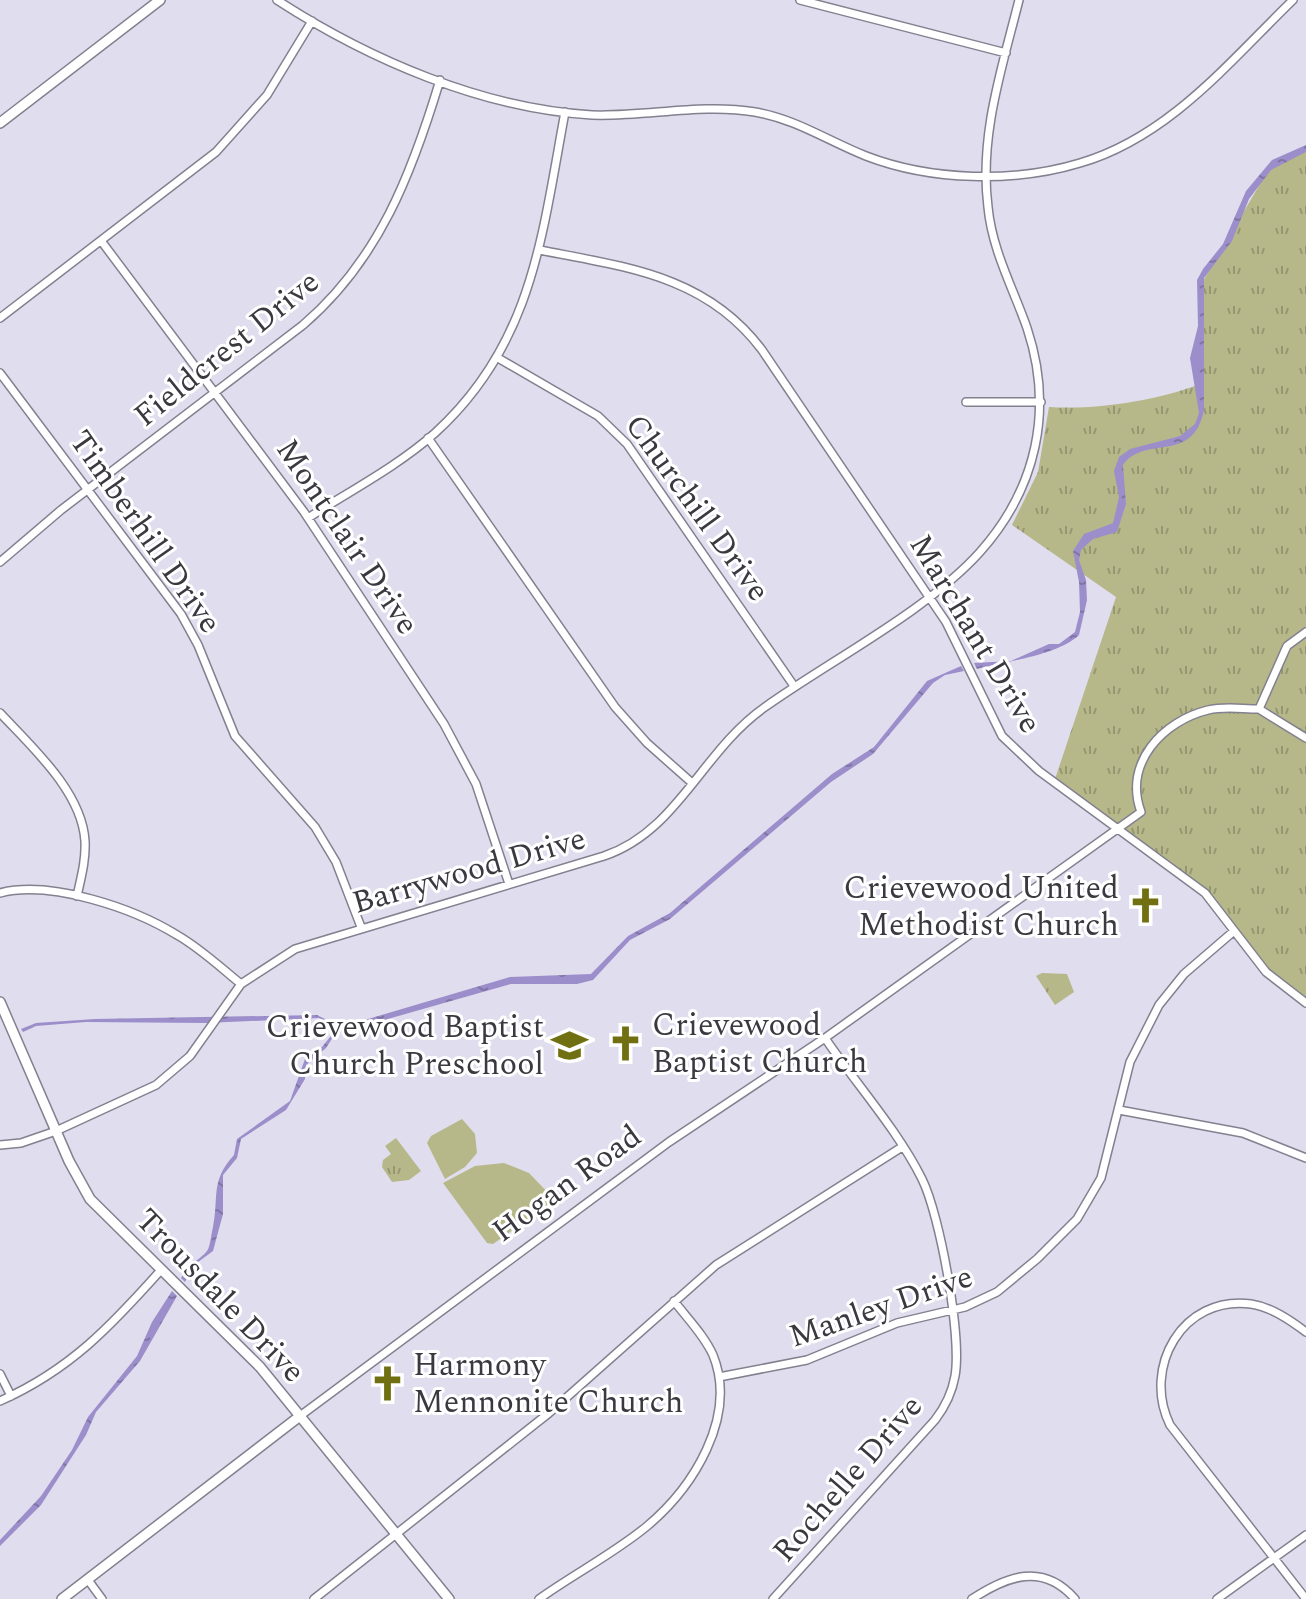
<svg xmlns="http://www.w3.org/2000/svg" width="1306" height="1599" viewBox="0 0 1306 1599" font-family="Spectral,serif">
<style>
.grass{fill:url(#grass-tufts)}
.pitch{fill:#b7b889}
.water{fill:url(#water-ripples)}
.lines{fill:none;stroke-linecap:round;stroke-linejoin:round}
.minor-casing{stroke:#83808f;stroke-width:10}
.tertiary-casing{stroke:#83808f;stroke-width:12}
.minor{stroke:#fff;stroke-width:7}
.tertiary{stroke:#fff;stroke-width:9}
.labels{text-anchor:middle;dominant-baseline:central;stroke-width:6;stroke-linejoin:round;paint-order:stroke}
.street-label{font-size:32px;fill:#3b3940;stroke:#fff}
.poi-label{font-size:32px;fill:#3b3940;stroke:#fff;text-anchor:end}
</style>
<defs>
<pattern id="grass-tufts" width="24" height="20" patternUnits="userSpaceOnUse" patternTransform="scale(2)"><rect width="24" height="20" fill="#b7b889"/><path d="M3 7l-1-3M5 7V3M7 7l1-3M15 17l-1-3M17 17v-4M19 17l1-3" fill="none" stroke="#969771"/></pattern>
<pattern id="water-ripples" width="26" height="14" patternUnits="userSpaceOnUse" patternTransform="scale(2)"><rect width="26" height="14" fill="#9c8eca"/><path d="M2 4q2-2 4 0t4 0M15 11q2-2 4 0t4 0" fill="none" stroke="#8075a5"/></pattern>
</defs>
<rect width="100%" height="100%" fill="#e0ddee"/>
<!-- grass -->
<path class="grass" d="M1306,147V1003L1277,982L1215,903L1054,782L1116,597L1012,525L1038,472L1049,407C1096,410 1156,401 1200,384V286L1270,167Z
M1042,973L1067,974L1074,992L1055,1005L1036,976Z
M396,1138L421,1171L409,1180L392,1182L382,1167L383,1160L391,1154L385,1146Z"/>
<!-- pitch -->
<path class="pitch" d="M462,1119L475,1134L477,1153L465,1167L445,1179L427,1143L431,1136Z
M504,1163L529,1173L555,1200L493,1244L487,1243L443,1183L475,1166Z"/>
<!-- water -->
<path class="water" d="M1306,145V152L1271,170L1249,199L1232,241L1204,278V410C1193,465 1145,434 1123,465L1126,504L1117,532L1093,539L1081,550L1079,560L1086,580L1087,600L1079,635C1057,656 1005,661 977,669L974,663L1011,661L1049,644H1059L1075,632L1080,612L1079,582L1073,551L1084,534L1113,523L1119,497L1114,471L1119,457L1130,449L1180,436L1195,424L1199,413L1190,358L1198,326L1197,280L1203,269L1223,244L1246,191L1272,160Z
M961,666L964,671L945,675L933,683L873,754L831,782L670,919L630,940L593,980L577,984H511L335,1034L326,1048L306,1065L305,1079L286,1110L241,1139L237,1158L223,1175V1214L213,1251L194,1265L185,1282L181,1278C191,1261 199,1261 207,1251C210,1247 211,1236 212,1232C220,1198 209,1182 234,1155L237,1139L290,1101L305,1059L322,1047L338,1027L319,1018L206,1023L86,1022L36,1026L23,1032L21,1029L36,1023L95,1019L317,1015L341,1027L510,977L591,974L628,936L670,913L832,774L874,747L927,681Z
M172,1291L177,1296L140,1361L96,1412L86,1435L41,1505L0,1546V1540L41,1496L72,1450L88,1417L137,1356L152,1322Z"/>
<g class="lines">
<defs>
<path id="minor" d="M277,0C368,59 483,109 592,115C646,117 701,103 755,112C796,119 828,141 866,156C931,181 1014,183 1080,163C1169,137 1229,62 1293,0
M800,0L1006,53
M102,242L304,512L444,724L476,784L509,884
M540,250C625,267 706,275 762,350L946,622L1002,736L1039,771L1205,893L1266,972L1306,1003
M0,318L216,152L267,95L312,21
M498,358L598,416L627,444L794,686
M0,373L181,614L198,645L235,736L315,827L336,862L361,927
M966,402H1041
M428,438L615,707L647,743L691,782
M308,518C350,491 398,466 435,433C533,344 542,235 565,112
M0,562L61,510L303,325C379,260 412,173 440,80
M1259,709L1306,738
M0,713C32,747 82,792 85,841C86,860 81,878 77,896
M0,893C51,880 133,908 177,935C200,948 220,967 241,984
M1119,1110L1243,1133L1306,1158
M0,1145L21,1143L56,1131L156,1085L190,1056L241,984L295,949L604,856C678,831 702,751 765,707C831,660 927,611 980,552C1037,488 1054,409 1027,328C1013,288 992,250 988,207C979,136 1002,68 1019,0
M0,1374L11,1396
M719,1377L807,1360L897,1323L965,1307L997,1292L1037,1259L1077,1219L1101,1178L1130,1062L1159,1005L1184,974L1234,931
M0,1401C70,1370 111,1326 161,1270
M300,1416L669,1142L825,1038L1141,812C1123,763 1163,721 1208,710C1225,706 1241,709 1259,709L1287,646L1306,632
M88,1580L102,1599
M314,1599L549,1413L716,1265L902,1147
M539,1599C574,1574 613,1554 646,1527C693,1488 738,1417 713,1355C704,1335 687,1318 674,1301
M773,1599L935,1420C945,1407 952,1393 955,1376C962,1337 940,1215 922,1179C897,1129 856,1084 825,1038
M972,1599C1007,1576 1043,1562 1075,1599
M1217,1599L1306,1535
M1306,1599L1170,1425C1142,1368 1182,1295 1251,1304C1271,1307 1290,1320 1306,1332"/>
<path id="tertiary" d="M0,123L160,0
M0,1002L69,1161L90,1199L260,1367L449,1599
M62,1599L300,1416"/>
</defs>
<!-- minor casing -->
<use href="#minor" class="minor-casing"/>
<!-- tertiary casing -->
<use href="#tertiary" class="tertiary-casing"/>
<!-- minor -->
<use href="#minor" class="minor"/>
<!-- tertiary -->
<use href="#tertiary" class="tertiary"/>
</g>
<!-- icons -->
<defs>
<symbol id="church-bare" viewBox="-9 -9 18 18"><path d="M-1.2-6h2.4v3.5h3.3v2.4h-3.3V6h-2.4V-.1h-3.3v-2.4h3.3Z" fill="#706f11" stroke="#fff" stroke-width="2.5" paint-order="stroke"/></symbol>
<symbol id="school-bare" viewBox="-9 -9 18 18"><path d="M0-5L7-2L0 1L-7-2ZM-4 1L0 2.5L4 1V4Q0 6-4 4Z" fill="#706f11" stroke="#fff" stroke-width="2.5" paint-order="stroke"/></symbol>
</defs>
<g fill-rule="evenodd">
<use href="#church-bare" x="1120" y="880" width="51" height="51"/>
<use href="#church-bare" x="600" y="1018" width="51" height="51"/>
<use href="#school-bare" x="544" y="1020" width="51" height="51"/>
<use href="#church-bare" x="362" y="1358" width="51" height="51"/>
</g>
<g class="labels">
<!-- street labels -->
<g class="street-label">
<text transform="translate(227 349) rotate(-39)">Fieldcrest Drive</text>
<text transform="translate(697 508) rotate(54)">Churchill Drive</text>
<text transform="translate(145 532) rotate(55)">Timberhill Drive</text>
<text transform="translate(347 537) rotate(56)">Montclair Drive</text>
<text transform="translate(975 634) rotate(59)">Marchant Drive</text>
<text transform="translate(469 871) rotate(-16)">Barrywood Drive</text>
<text transform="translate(567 1184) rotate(-36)">Hogan Road</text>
<text transform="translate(220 1296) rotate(46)">Trousdale Drive</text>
<text transform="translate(881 1307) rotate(-19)">Manley Drive</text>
<text transform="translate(848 1479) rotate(-49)">Rochelle Drive</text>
</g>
<!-- poi labels -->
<g class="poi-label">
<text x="1119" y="888">Crievewood United<tspan x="1119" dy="37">Methodist Church</tspan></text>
<text x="652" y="1025" text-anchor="start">Crievewood<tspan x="652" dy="37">Baptist Church</tspan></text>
<text x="544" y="1027">Crievewood Baptist<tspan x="544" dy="37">Church Preschool</tspan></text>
<text x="413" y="1365" text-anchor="start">Harmony<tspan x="413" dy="37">Mennonite Church</tspan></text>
</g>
</g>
</svg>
